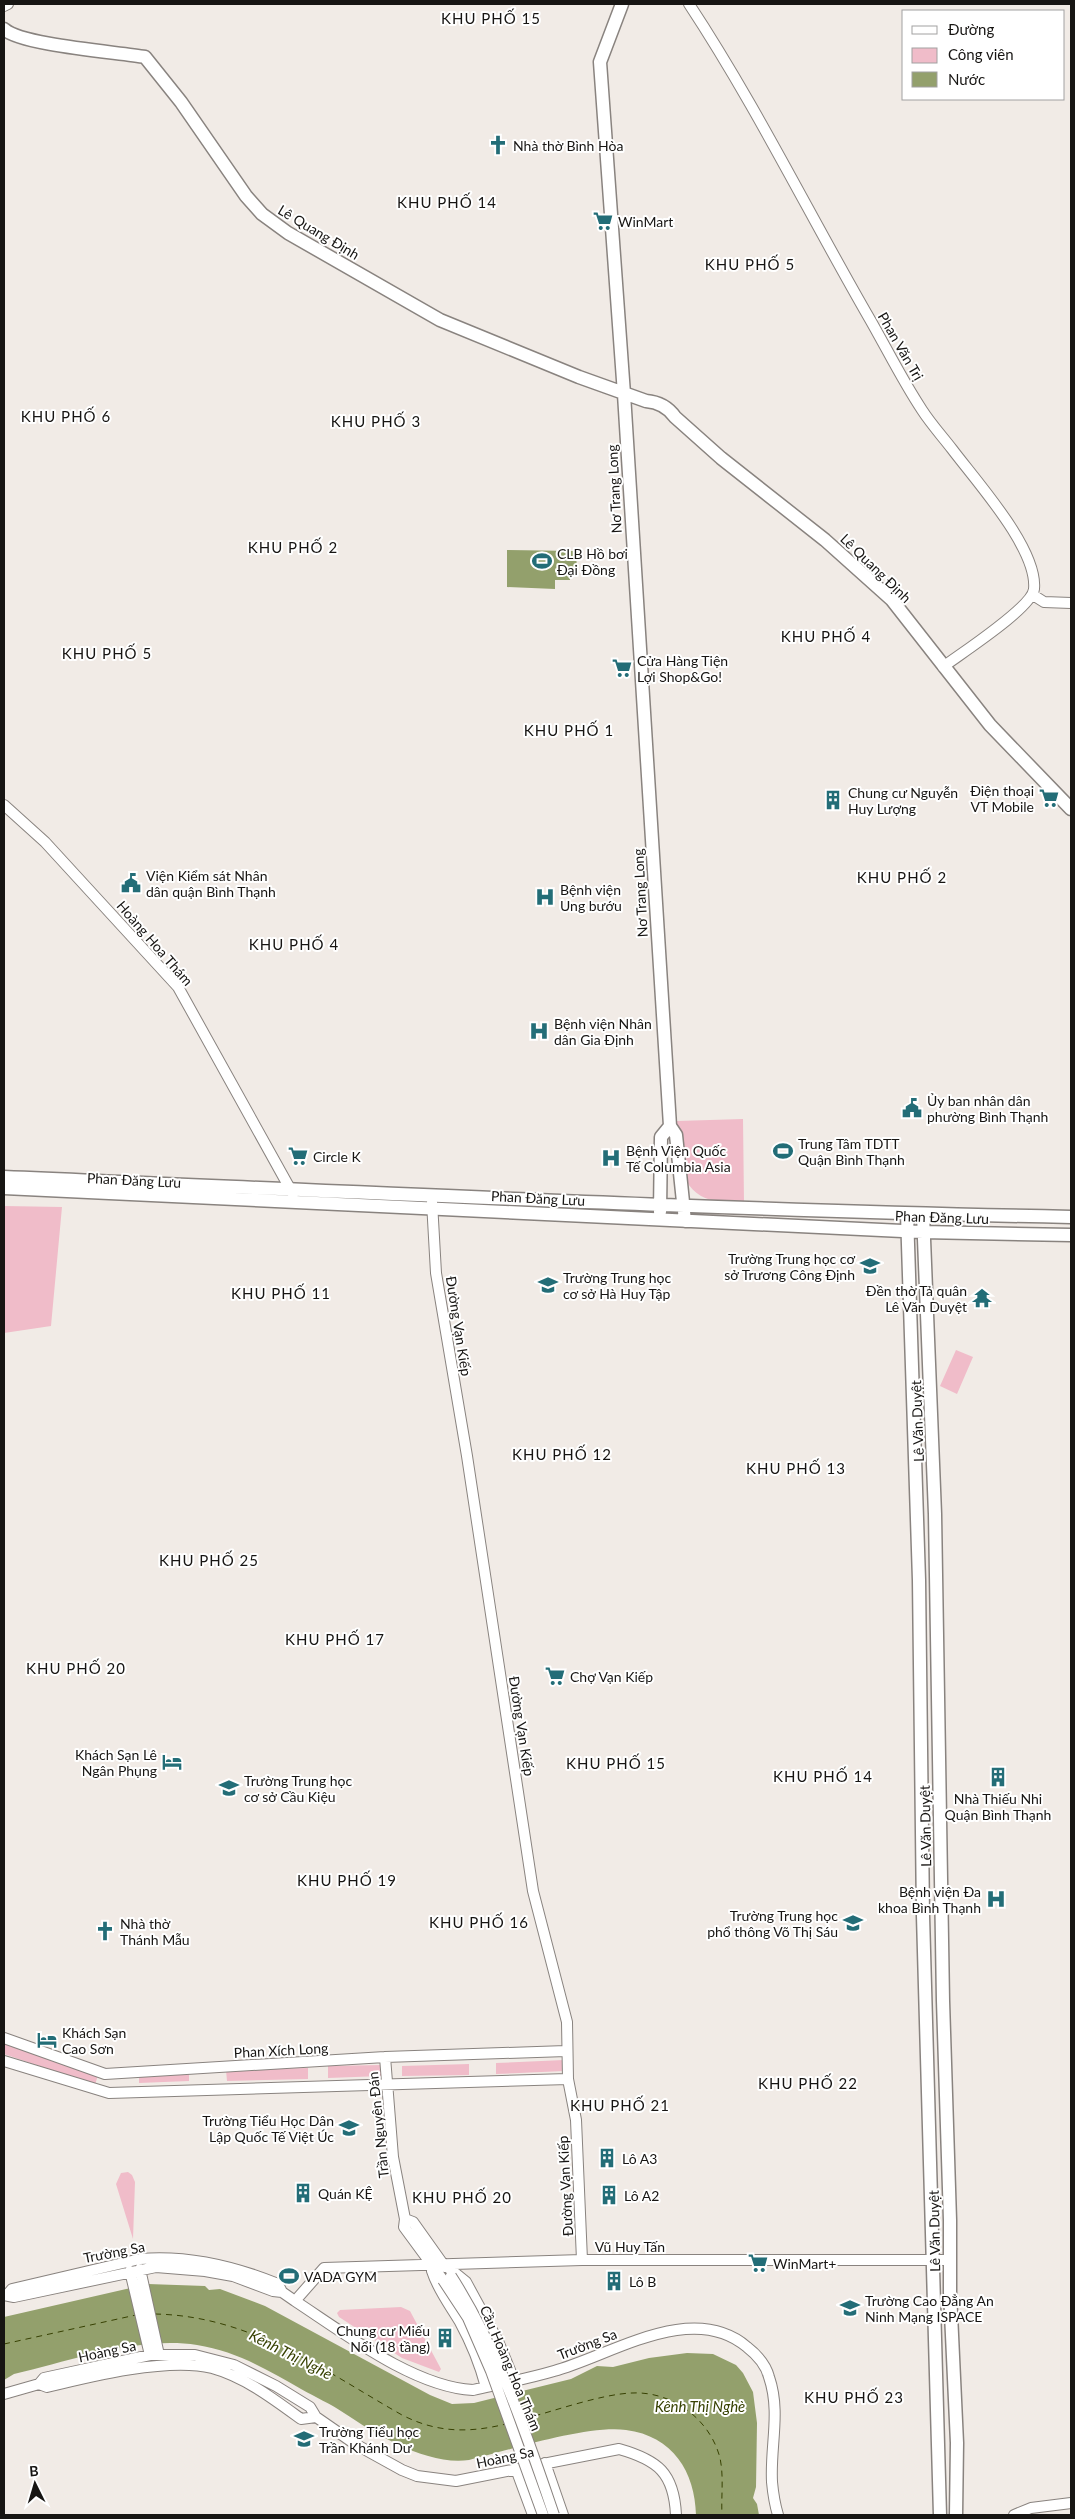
<svg xmlns="http://www.w3.org/2000/svg" width="1075" height="2519" viewBox="0 0 1075 2519" font-family="Lato,sans-serif">
<style>
.green{fill:#f0bcc9}
.water{fill:#93a06c}
.lines{fill:none;stroke-linecap:round;stroke-linejoin:round}
.ferry{stroke:#374102;stroke-width:1;stroke-dasharray:6 5;stroke-linecap:butt}
.minor-casing{stroke:#89837f;stroke-width:12}
.major-casing{stroke:#89837f;stroke-width:15}
.minor{stroke:#fff;stroke-width:10}
.major{stroke:#fff;stroke-width:12}
.minor-bridge-casing{stroke:#89837f;stroke-width:12;stroke-linecap:butt}
.minor-bridge{stroke:#fff;stroke-width:10}
.labels{text-anchor:middle;dominant-baseline:central;stroke-width:4;stroke-linejoin:round;paint-order:stroke}
.poi-label{font-size:14px;fill:#171513;stroke:#fff;text-anchor:start}
.street-label{font-size:14px;fill:#171513;stroke:#fff}
.neighbourhood-label{font-size:15px;letter-spacing:1px;fill:#171513;stroke:#fff}
.water-label{font-size:15px;font-style:italic;fill:#374102;stroke:#fff}
</style>
<rect width="100%" height="100%" fill="#f1ebe6"/>
<!-- green -->
<path class="green" d="M743,1119L744,1202C731,1202 713,1203 701,1196C675,1180 678,1147 677,1121Z
M4,1206L62,1207L51,1326L4,1333Z
M956,1350L973,1357L957,1394L940,1386Z
M4,2043L98,2075L95,2085L4,2054Z
M564,2060V2071L496,2074V2063Z
M469,2064V2075L402,2076V2066Z
M382,2065V2076L328,2078V2066Z
M308,2068V2079L227,2081L226,2070Z
M189,2072V2081L139,2083V2074Z
M128,2172L132,2175L135,2182L133,2239L116,2184L121,2173Z
M401,2307L410,2311L441,2369L439,2372L402,2358L339,2317L337,2313L340,2310Z"/>
<!-- water -->
<path class="water" d="M507,550L576,551L577,572H570V580H555V589L507,587Z
M148,2284L205,2286L209,2290L220,2289L265,2306L430,2395L452,2404L474,2403L571,2379L597,2366L613,2367L649,2358L687,2353L713,2354L736,2365L743,2373L753,2392L757,2423L756,2487L753,2498L757,2504L759,2515H696C695,2472 673,2436 626,2430C586,2425 510,2450 469,2460C428,2466 377,2435 344,2413C331,2404 315,2397 301,2389C268,2370 236,2351 197,2345C138,2336 71,2361 14,2374L4,2380V2317Z"/>
<g class="lines">
<!-- ferry -->
<path class="ferry" d="M155,2314C251,2316 321,2369 402,2415C437,2433 469,2433 506,2424
M4,2344L136,2315
M524,2419C554,2411 602,2394 632,2393C672,2391 710,2419 720,2458C724,2477 721,2496 722,2515"/>
<defs>
<path id="minor" d="M689,4C755,104 808,212 868,316C886,347 902,380 922,410C931,424 942,436 952,449C976,481 1038,549 1034,589C1032,608 960,654 943,667
M4,6L8,4
M1033,595L1044,602L1071,603
M4,805L45,842L178,987L293,1194
M432,1202L436,1273L467,1456L533,1891L567,2022L568,2079L576,2120L582,2260
M4,2038L105,2074L385,2057L566,2051
M385,2057L393,2157L405,2219L404,2227L443,2280
M4,2061L109,2093L568,2079
M405,2219L413,2222L445,2267
M445,2265L466,2282L498,2341L514,2380
M140,2269L159,2355
M130,2271L150,2355
M432,2271C438,2290 450,2305 460,2322C471,2342 480,2364 486,2387
M4,2295L14,2297L156,2267L205,2271L233,2276L273,2291L282,2292
M7,2295L12,2289L140,2259C187,2255 234,2266 278,2284L282,2292L295,2301C344,2333 414,2387 473,2390C500,2384 527,2379 554,2371C610,2356 692,2300 747,2347C756,2354 766,2365 769,2377C781,2412 770,2446 772,2482C773,2493 775,2505 778,2515
M295,2301L324,2268L582,2260H950
M39,2384L47,2387C91,2376 169,2357 212,2368C245,2377 275,2400 301,2419L316,2417
M4,2394L39,2384L44,2378L150,2355H195L234,2365L276,2386L310,2407L316,2417L355,2444L402,2470L417,2476L456,2481L619,2449C658,2460 674,2473 676,2515
M545,2463L563,2515
M516,2469L533,2515
M1014,2515L1031,2508L1071,2503"/>
<path id="major" d="M622,4L600,62L624,394L670,1126L676,1135L685,1221
M4,29C21,45 116,52 145,57L181,102L246,196L262,214L288,233L440,320L579,377L646,401C658,402 668,407 675,417L721,458L825,540L892,600L990,725L1071,809
M4,1177C359,1192 715,1210 1071,1217
M4,1188L923,1232L1071,1235
M660,1212L661,1137L670,1126
M907,1214L919,1580L923,1916L940,2515
M923,1214L935,1514L943,2001L950,2220V2292L957,2443L956,2515"/>
</defs>
<!-- minor casing -->
<use href="#minor" class="minor-casing"/>
<!-- major casing -->
<use href="#major" class="major-casing"/>
<!-- minor -->
<use href="#minor" class="minor"/>
<!-- major -->
<use href="#major" class="major"/>
<defs>
<path id="minor-bridge" d="M451,2276C498,2349 526,2433 554,2515
M443,2280L468,2318L491,2371L543,2515"/>
</defs>
<!-- minor-bridge casing -->
<use href="#minor-bridge" class="minor-bridge-casing"/>
<!-- minor-bridge -->
<use href="#minor-bridge" class="minor-bridge"/>
</g>
<!-- icons -->
<defs>
<symbol id="church-bare" viewBox="-9 -9 18 18"><path d="M-1.2-6h2.4v3.5h3.3v2.4h-3.3V6h-2.4V-.1h-3.3v-2.4h3.3Z" fill="#236d77" stroke="#fff" stroke-width="2.5" paint-order="stroke"/></symbol>
<symbol id="supermarket-bare" viewBox="-9 -9 18 18"><path d="M-6-5.5h2.5l.6 2H6L4.5 2H-2.5L-4.4-4H-6ZM-1.5 3.2a1.3 1.3 0 1 0 .1 0ZM3 3.2a1.3 1.3 0 1 0 .1 0Z" fill="#236d77" stroke="#fff" stroke-width="2.5" paint-order="stroke"/></symbol>
<symbol id="stadium-bare" viewBox="-9 -9 18 18"><path d="M0-5a6.5 5 0 1 0 0 10a6.5 5 0 1 0 0-10ZM-3.5-1.8h7v3.6h-7Z" fill="#236d77" stroke="#fff" stroke-width="2.5" paint-order="stroke"/></symbol>
<symbol id="building-bare" viewBox="-9 -9 18 18"><path d="M-4-6H4V6H1V3H-1V6H-4ZM-2.5-4.3h1.7v1.8h-1.7ZM.8-4.3h1.7v1.8H.8ZM-2.5-1h1.7V.8h-1.7ZM.8-1h1.7V.8H.8Z" fill="#236d77" stroke="#fff" stroke-width="2.5" paint-order="stroke"/></symbol>
<symbol id="civic-bare" viewBox="-9 -9 18 18"><path d="M-.6-6.5H3V-4.5H.6V-3L4-1V1h2V6H-6V1h2V-1L-.6-3ZM-1.2 2.5V6h2.4V2.5Z" fill="#236d77" stroke="#fff" stroke-width="2.5" paint-order="stroke"/></symbol>
<symbol id="hospital-bare" viewBox="-9 -9 18 18"><path d="M-5-5h3v3.5h4V-5h3V5h-3V1.5h-4V5h-3Z" fill="#236d77" stroke="#fff" stroke-width="2.5" paint-order="stroke"/></symbol>
<symbol id="school-bare" viewBox="-9 -9 18 18"><path d="M0-5L7-2L0 1L-7-2ZM-4 1L0 2.5L4 1V4Q0 6-4 4Z" fill="#236d77" stroke="#fff" stroke-width="2.5" paint-order="stroke"/></symbol>
<symbol id="temple-bare" viewBox="-9 -9 18 18"><path d="M0-6L5-2H3V0L6.5 2.5H4V6H1.5V3h-3V6H-4V2.5H-6.5L-3 0V-2H-5Z" fill="#236d77" stroke="#fff" stroke-width="2.5" paint-order="stroke"/></symbol>
<symbol id="hotel-bare" viewBox="-9 -9 18 18"><path d="M-6-4.5h1.5V1H6V5H4.5V3h-9V5H-6ZM-4 0a1.8 1.8 0 1 1 3.6 0ZM.5 0V-2.5h3Q6-2.5 6 0Z" fill="#236d77" stroke="#fff" stroke-width="2.5" paint-order="stroke"/></symbol>
</defs>
<g fill-rule="evenodd">
<use href="#church-bare" x="484" y="131" width="28" height="28"/>
<use href="#supermarket-bare" x="589" y="207" width="28" height="28"/>
<use href="#stadium-bare" x="528" y="547" width="28" height="28"/>
<use href="#supermarket-bare" x="608" y="654" width="28" height="28"/>
<use href="#supermarket-bare" x="1035" y="784" width="28" height="28"/>
<use href="#building-bare" x="819" y="786" width="28" height="28"/>
<use href="#civic-bare" x="117" y="869" width="28" height="28"/>
<use href="#hospital-bare" x="531" y="883" width="28" height="28"/>
<use href="#hospital-bare" x="525" y="1017" width="28" height="28"/>
<use href="#civic-bare" x="898" y="1094" width="28" height="28"/>
<use href="#stadium-bare" x="769" y="1137" width="28" height="28"/>
<use href="#supermarket-bare" x="284" y="1142" width="28" height="28"/>
<use href="#hospital-bare" x="597" y="1144" width="28" height="28"/>
<use href="#school-bare" x="856" y="1252" width="28" height="28"/>
<use href="#school-bare" x="534" y="1271" width="28" height="28"/>
<use href="#temple-bare" x="968" y="1284" width="28" height="28"/>
<use href="#supermarket-bare" x="541" y="1662" width="28" height="28"/>
<use href="#hotel-bare" x="158" y="1748" width="28" height="28"/>
<use href="#building-bare" x="984" y="1763" width="28" height="28"/>
<use href="#school-bare" x="215" y="1774" width="28" height="28"/>
<use href="#hospital-bare" x="982" y="1885" width="28" height="28"/>
<use href="#school-bare" x="839" y="1909" width="28" height="28"/>
<use href="#church-bare" x="91" y="1917" width="28" height="28"/>
<use href="#hotel-bare" x="33" y="2026" width="28" height="28"/>
<use href="#school-bare" x="335" y="2114" width="28" height="28"/>
<use href="#building-bare" x="593" y="2144" width="28" height="28"/>
<use href="#building-bare" x="289" y="2179" width="28" height="28"/>
<use href="#building-bare" x="595" y="2181" width="28" height="28"/>
<use href="#supermarket-bare" x="744" y="2249" width="28" height="28"/>
<use href="#stadium-bare" x="275" y="2262" width="28" height="28"/>
<use href="#building-bare" x="600" y="2267" width="28" height="28"/>
<use href="#school-bare" x="836" y="2294" width="28" height="28"/>
<use href="#building-bare" x="431" y="2324" width="28" height="28"/>
<use href="#school-bare" x="290" y="2425" width="28" height="28"/>
</g>
<g class="labels">
<!-- poi labels -->
<g class="poi-label">
<text x="513" y="145">Nhà thờ Bình Hòa</text>
<text x="618" y="221">WinMart</text>
<text x="557" y="553">CLB Hồ bơi<tspan x="557" dy="16">Đại Đồng</tspan></text>
<text x="637" y="660">Cửa Hàng Tiện<tspan x="637" dy="16">Lợi Shop&amp;Go!</tspan></text>
<text x="1034" y="790" text-anchor="end">Điện thoại<tspan x="1034" dy="16">VT Mobile</tspan></text>
<text x="848" y="792">Chung cư Nguyễn<tspan x="848" dy="16">Huy Lượng</tspan></text>
<text x="146" y="875">Viện Kiểm sát Nhân<tspan x="146" dy="16">dân quận Bình Thạnh</tspan></text>
<text x="560" y="889">Bệnh viện<tspan x="560" dy="16">Ung bướu</tspan></text>
<text x="554" y="1023">Bệnh viện Nhân<tspan x="554" dy="16">dân Gia Định</tspan></text>
<text x="927" y="1100">Ủy ban nhân dân<tspan x="927" dy="16">phường Bình Thạnh</tspan></text>
<text x="798" y="1143">Trung Tâm TDTT<tspan x="798" dy="16">Quận Bình Thạnh</tspan></text>
<text x="626" y="1150">Bệnh Viện Quốc<tspan x="626" dy="16">Tế Columbia Asia</tspan></text>
<text x="313" y="1156">Circle K</text>
<text x="855" y="1258" text-anchor="end">Trường Trung học cơ<tspan x="855" dy="16">sở Trương Công Định</tspan></text>
<text x="563" y="1277">Trường Trung học<tspan x="563" dy="16">cơ sở Hà Huy Tập</tspan></text>
<text x="967" y="1290" text-anchor="end">Đền thờ Tả quân<tspan x="967" dy="16">Lê Văn Duyệt</tspan></text>
<text x="570" y="1676">Chợ Vạn Kiếp</text>
<text x="157" y="1754" text-anchor="end">Khách Sạn Lê<tspan x="157" dy="16">Ngân Phụng</tspan></text>
<text x="244" y="1780">Trường Trung học<tspan x="244" dy="16">cơ sở Cầu Kiệu</tspan></text>
<text x="998" y="1798" text-anchor="middle">Nhà Thiếu Nhi<tspan x="998" dy="16">Quận Bình Thạnh</tspan></text>
<text x="981" y="1891" text-anchor="end">Bệnh viện Đa<tspan x="981" dy="16">khoa Bình Thạnh</tspan></text>
<text x="838" y="1915" text-anchor="end">Trường Trung học<tspan x="838" dy="16">phổ thông Võ Thị Sáu</tspan></text>
<text x="120" y="1923">Nhà thờ<tspan x="120" dy="16">Thánh Mẫu</tspan></text>
<text x="62" y="2032">Khách Sạn<tspan x="62" dy="16">Cao Sơn</tspan></text>
<text x="334" y="2120" text-anchor="end">Trường Tiểu Học Dân<tspan x="334" dy="16">Lập Quốc Tế Việt Úc</tspan></text>
<text x="622" y="2158">Lô A3</text>
<text x="318" y="2193">Quán KỆ</text>
<text x="624" y="2195">Lô A2</text>
<text x="773" y="2263">WinMart+</text>
<text x="304" y="2276">VADA GYM</text>
<text x="629" y="2281">Lô B</text>
<text x="865" y="2300">Trường Cao Đẳng An<tspan x="865" dy="16">Ninh Mạng ISPACE</tspan></text>
<text x="430" y="2330" text-anchor="end">Chung cư Miếu<tspan x="430" dy="16">Nổi (18 tầng)</tspan></text>
<text x="319" y="2431">Trường Tiểu học<tspan x="319" dy="16">Trần Khánh Dư</tspan></text>
</g>
<!-- street labels -->
<g class="street-label">
<text transform="translate(319 232) rotate(31)">Lê Quang Định</text>
<text transform="translate(901 346) rotate(60)">Phan Văn Trị</text>
<text transform="translate(614 489) rotate(-93)">Nơ Trang Long</text>
<text transform="translate(876 568) rotate(44)">Lê Quang Định</text>
<text transform="translate(640 893) rotate(-93)">Nơ Trang Long</text>
<text transform="translate(155 943) rotate(49)">Hoàng Hoa Thám</text>
<text transform="translate(134 1180) rotate(3)">Phan Đăng Lưu</text>
<text transform="translate(538 1198) rotate(3)">Phan Đăng Lưu</text>
<text transform="translate(942 1217) rotate(2)">Phan Đăng Lưu</text>
<text transform="translate(459 1326) rotate(81)">Đường Vạn Kiếp</text>
<text transform="translate(917 1421) rotate(-92)">Lê Văn Duyệt</text>
<text transform="translate(522 1726) rotate(81)">Đường Vạn Kiếp</text>
<text transform="translate(925 1826) rotate(-91)">Lê Văn Duyệt</text>
<text transform="translate(281 2050) rotate(-3)">Phan Xích Long</text>
<text transform="translate(378 2125) rotate(-96)">Trần Nguyên Đán</text>
<text transform="translate(565 2186) rotate(-93)">Đường Vạn Kiếp</text>
<text transform="translate(934 2231) rotate(-91)">Lê Văn Duyệt</text>
<text x="630" y="2246">Vũ Huy Tấn</text>
<text transform="translate(114 2252) rotate(-11)">Trường Sa</text>
<text transform="translate(587 2344) rotate(-21)">Trường Sa</text>
<text transform="translate(107 2351) rotate(-12)">Hoàng Sa</text>
<text transform="translate(511 2368) rotate(67)">Cầu Hoàng Hoa Thám</text>
<text transform="translate(505 2457) rotate(-12)">Hoàng Sa</text>
</g>
<!-- neighbourhood labels -->
<g class="neighbourhood-label">
<text x="491" y="18">KHU PHỐ 15</text>
<text x="447" y="202">KHU PHỐ 14</text>
<text x="750" y="264">KHU PHỐ 5</text>
<text x="66" y="416">KHU PHỐ 6</text>
<text x="376" y="421">KHU PHỐ 3</text>
<text x="293" y="547">KHU PHỐ 2</text>
<text x="826" y="636">KHU PHỐ 4</text>
<text x="107" y="653">KHU PHỐ 5</text>
<text x="569" y="730">KHU PHỐ 1</text>
<text x="902" y="877">KHU PHỐ 2</text>
<text x="294" y="944">KHU PHỐ 4</text>
<text x="281" y="1293">KHU PHỐ 11</text>
<text x="562" y="1454">KHU PHỐ 12</text>
<text x="796" y="1468">KHU PHỐ 13</text>
<text x="209" y="1560">KHU PHỐ 25</text>
<text x="335" y="1639">KHU PHỐ 17</text>
<text x="76" y="1668">KHU PHỐ 20</text>
<text x="616" y="1763">KHU PHỐ 15</text>
<text x="823" y="1776">KHU PHỐ 14</text>
<text x="347" y="1880">KHU PHỐ 19</text>
<text x="479" y="1922">KHU PHỐ 16</text>
<text x="808" y="2083">KHU PHỐ 22</text>
<text x="620" y="2105">KHU PHỐ 21</text>
<text x="462" y="2197">KHU PHỐ 20</text>
<text x="854" y="2397">KHU PHỐ 23</text>
</g>
<!-- water labels -->
<g class="water-label">
<text transform="translate(291 2354) rotate(27)">Kênh Thị Nghè</text>
<text x="700" y="2406">Kênh Thị Nghè</text>
</g>
</g>
<!-- border -->
<rect width="1075" height="2519" fill="none" stroke="#171513" stroke-width="10"/>
<!-- legend -->
<rect x="902" y="10" width="162" height="90" fill="#ffffff" stroke="#a2a1a1"/>
<rect x="912" y="26" width="25" height="8" fill="#ffffff" stroke="#a2a1a1"/>
<text x="948" y="35" font-size="15" fill="#171513">Đường</text>
<rect x="912" y="48" width="25" height="15" fill="#f0bcc9" stroke="#a2a1a1"/>
<text x="948" y="60" font-size="15" fill="#171513">Công viên</text>
<rect x="912" y="72" width="25" height="15" fill="#93a06c" stroke="#a2a1a1"/>
<text x="948" y="85" font-size="15" fill="#171513">Nước</text>
<!-- north arrow -->
<g transform="translate(35 2484) rotate(355)" stroke="#ffffff" stroke-width="4" paint-order="stroke">
<path d="M0-4L9 19L0 12L-9 19Z" fill="#171513"/>
<text y="-8" font-size="14" font-weight="bold" text-anchor="middle" fill="#171513">B</text>
</g>
</svg>
